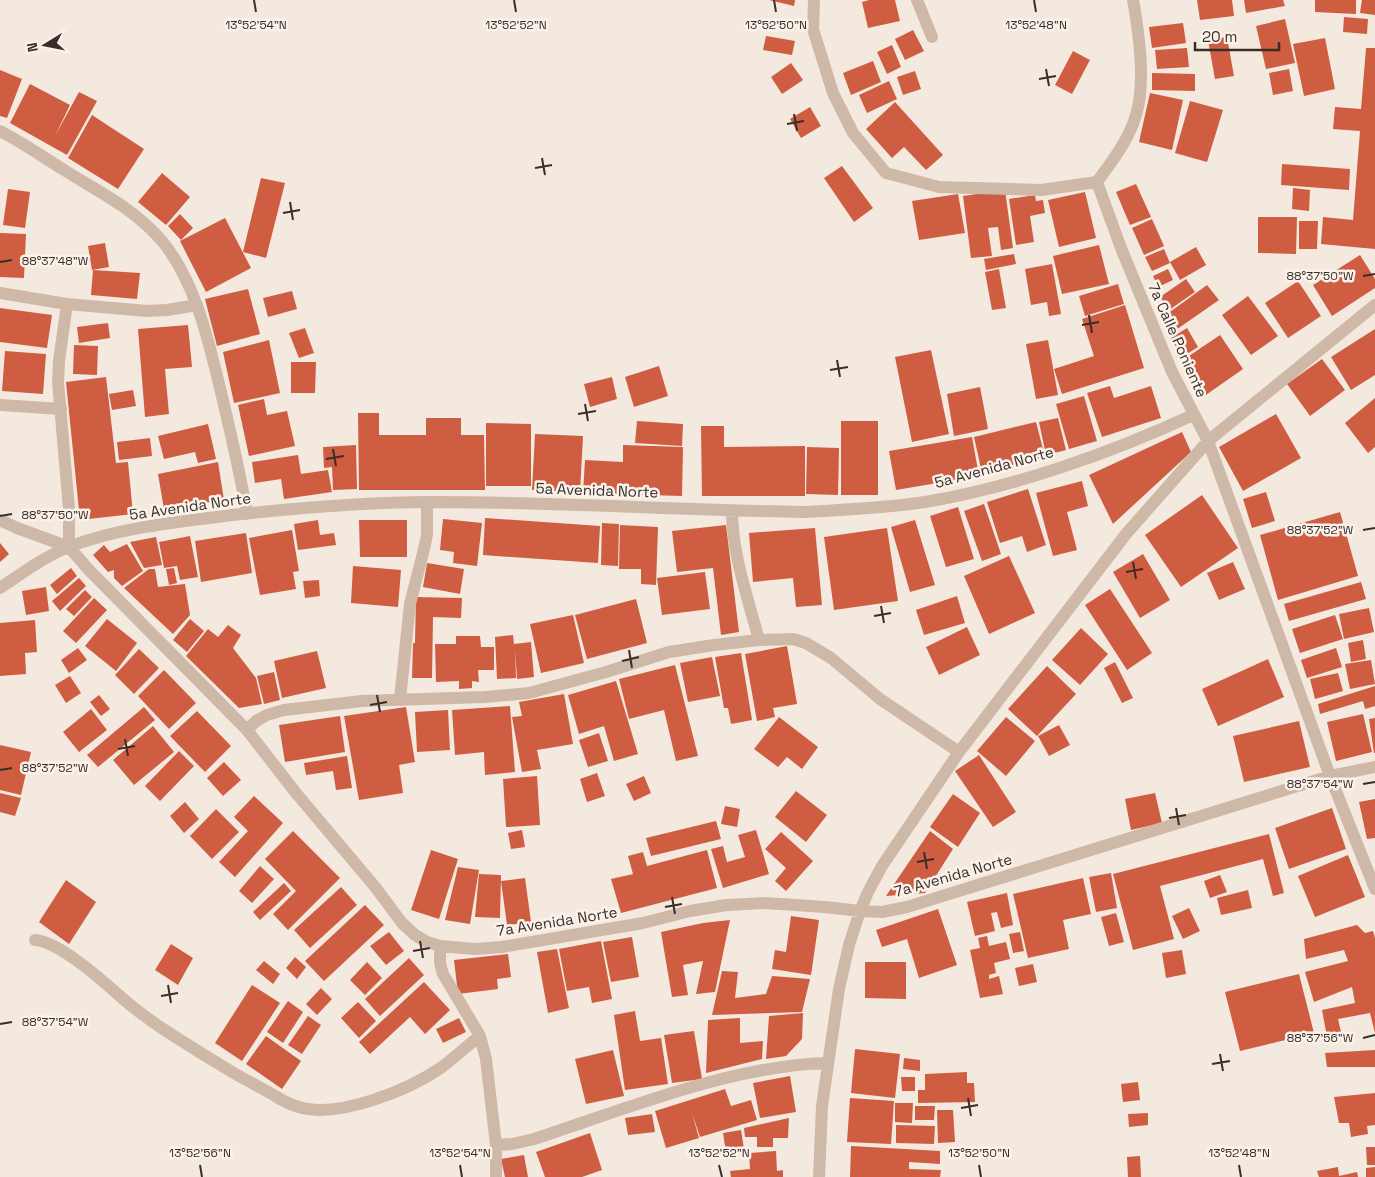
<svg xmlns="http://www.w3.org/2000/svg" width="1375" height="1177" viewBox="0 0 1375 1177" font-family="'Space Grotesk',sans-serif">
<style>
.building{fill:#cf5d41}
.lines{fill:none;stroke-linecap:round;stroke-linejoin:round}
.minor{stroke:#ceb8a8;stroke-width:12}
.ticks{fill:none;stroke:#3a2e29;stroke-width:2}
.labels{text-anchor:middle;dominant-baseline:central;stroke-width:5;stroke-linejoin:round;paint-order:stroke}
.street-label{font-size:15px;fill:#3a2e29;stroke:#fbf3eb}
.ticks-label{font-size:12px;text-anchor:middle;fill:#3a2e29;stroke:#fbf3eb;stroke-width:5;stroke-linejoin:round;paint-order:stroke}
</style>
<rect width="100%" height="100%" fill="#f4e9de"/>
<!-- building -->
<path class="building" d="M769,0H795L794,6Z
M869,0H895L900,21L868,28L862,2Z
M1197,0H1232L1234,16L1200,20Z
M1244,0H1283L1285,6L1246,13Z
M1315,0H1356V14L1315,12Z
M1362,0H1375V15L1360,13Z
M1344,17L1368,19L1367,34L1343,32Z
M1285,19L1295,63L1266,69L1256,26Z
M1183,23L1186,43L1152,48L1149,27Z
M913,30L924,51L905,60L895,39Z
M766,36L795,41L792,55L763,50Z
M1227,37L1234,76L1215,79L1208,40Z
M1325,38L1335,89L1304,96L1293,44Z
M892,45L901,67L887,74L877,52Z
M1187,48L1189,67L1157,69L1155,50Z
M1366,48H1375V249L1321,244L1323,217L1353,220L1360,131L1333,129L1335,107L1361,109Z
M1073,51L1090,60L1072,94L1055,85Z
M873,61L881,82L851,95L843,73Z
M791,63L803,80L782,94L771,77Z
M1289,69L1293,91L1273,95L1269,73Z
M0,70L22,79L7,118L0,116Z
M915,71L921,89L903,95L897,77Z
M1152,73L1195,74V91L1152,90Z
M889,81L897,99L867,113L859,95Z
M30,84L70,105L55,136L79,92L97,101L67,155L10,123Z
M1150,93L1183,100L1172,150L1139,142Z
M1190,101L1223,110L1207,162L1175,153Z
M895,102L943,155L926,170L904,147L892,158L866,129Z
M810,107L821,126L801,138L790,119Z
M92,115L144,149L118,189L68,158Z
M1282,164L1350,169L1349,190L1281,185Z
M842,166L873,208L854,222L824,178Z
M162,173L190,197L166,225L138,202Z
M261,178L285,183L266,258L243,252Z
M1136,184L1151,217L1130,225L1116,192Z
M1293,188L1310,190L1309,211L1292,209Z
M8,189L30,192L25,228L3,225Z
M1005,190L1013,248L1001,250L998,227L988,228L992,256L971,258L963,196Z
M1085,192L1096,238L1059,247L1048,200Z
M958,194L965,233L919,240L912,201Z
M1035,195L1036,201L1043,200L1045,213L1030,216L1034,242L1016,245L1009,199Z
M180,214L193,228L181,240L168,226Z
M1258,217H1297L1296,254L1258,253Z
M225,218L251,268L206,292L180,241Z
M1152,219L1164,246L1144,255L1132,228Z
M1299,221H1318L1317,249H1299Z
M0,233L26,234L24,278L0,277Z
M105,243L109,267L92,270L88,246Z
M1099,245L1109,284L1062,294L1053,256Z
M1196,247L1206,265L1180,280L1170,262Z
M1164,249L1170,263L1152,271L1145,257Z
M1014,254L1016,264L986,270L984,259Z
M1360,255L1375,279V288L1332,316L1313,285Z
M1052,264L1061,314L1049,316L1047,302L1031,305L1025,269Z
M999,269L1006,308L992,310L985,272Z
M1168,269L1173,280L1158,287L1153,276Z
M93,270L140,273L137,299L91,295Z
M1186,279L1195,292L1169,310L1160,297Z
M1298,281L1321,316L1288,338L1265,303Z
M1118,284L1124,304L1085,316L1079,296Z
M1207,285L1219,300L1173,332L1163,317Z
M248,289L260,334L217,346L205,299Z
M292,291L297,309L268,317L263,298Z
M1248,296L1278,336L1251,355L1222,315Z
M1125,305L1144,368L1062,394L1054,369L1094,356L1082,319Z
M0,308L52,315L47,348L0,342Z
M108,323L110,338L79,343L77,327Z
M188,325L192,367L165,369L169,414L145,417L138,329Z
M305,328L314,353L299,358L289,333Z
M1187,328L1198,347L1182,357L1171,338Z
M1375,329V375L1351,390L1331,357Z
M1220,335L1243,369L1203,397L1180,362Z
M269,340L280,393L234,403L223,352Z
M1048,340L1058,395L1036,399L1026,344Z
M74,345L98,346L97,375L73,374Z
M931,350L949,434L912,442L895,357Z
M5,351L46,354L43,394L2,391Z
M1322,359L1345,390L1310,416L1287,384Z
M291,362H316L315,393H291Z
M659,366L668,396L634,407L625,377Z
M106,377L116,463L128,462L133,514L80,520L66,382Z
M612,377L617,399L590,407L584,384Z
M1110,386L1114,398L1151,386L1161,418L1102,437L1087,393Z
M980,387L988,429L954,436L947,394Z
M133,390L136,406L112,410L109,394Z
M1084,396L1097,441L1069,449L1056,404Z
M1375,398V447L1368,453L1345,423Z
M264,399L267,415L287,411L295,446L249,456L238,405Z
M358,413H379V435H426V418H461V435H484L485,490H359Z
M1276,414L1301,458L1243,491L1219,447Z
M1058,418L1066,450L1046,455L1039,422Z
M637,421L683,424L682,446L635,443Z
M841,421H878V495H841Z
M1036,422L1045,457L982,473L974,437Z
M486,423L531,424V486H486Z
M208,424L216,459L198,463L195,452L164,459L158,436Z
M701,426H724V447L805,446V496H702Z
M1182,432L1191,452L1113,524L1089,475Z
M535,434L583,436L580,492L532,490Z
M972,437L979,476L896,490L889,451Z
M150,438L152,456L119,460L117,442Z
M356,445L357,489L333,490L332,467L324,468L323,447Z
M623,445L683,447L682,496L583,493L585,460L623,462Z
M807,447L839,448L838,495L806,494Z
M298,455L301,474L328,470L332,492L284,499L281,479L255,483L252,462Z
M218,462L224,500L164,509L158,474Z
M1082,481L1088,506L1067,512L1077,550L1053,556L1036,493Z
M1028,489L1046,545L1027,552L1022,536L1000,543L987,502Z
M1266,492L1275,521L1252,528L1243,499Z
M1202,495L1238,548L1181,587L1145,535Z
M984,504L1001,554L982,561L964,511Z
M958,507L974,559L946,567L930,516Z
M1340,512L1358,576L1278,600L1260,535Z
M485,518L600,526L598,563L483,555Z
M443,519L482,523L477,566L453,563L454,552L440,550Z
M318,520L320,535L334,533L336,545L298,550L294,524Z
M359,520H407V557H360Z
M915,520L935,585L910,592L891,527Z
M602,523L619,524L618,566L601,565Z
M620,525L658,527L656,585L641,584V569H619Z
M726,525L739,632L721,635L713,568L677,572L672,531Z
M815,528L822,605L796,607L793,578L753,582L749,533Z
M887,528L898,601L834,610L824,537Z
M292,530L299,571L293,572L296,589L260,595L249,538Z
M246,533L252,573L201,582L195,541Z
M190,536L198,577L180,580L177,566L164,568L159,542Z
M156,537L162,565L144,568L130,542Z
M0,543L9,554L0,562Z
M127,544L143,571L122,586L114,578V570L108,572L93,555L104,545L110,552Z
M1143,554L1170,600L1140,618L1113,572Z
M1009,556L1035,613L989,634L964,576Z
M1233,562L1245,589L1219,600L1207,573Z
M427,563L464,569L460,594L423,587Z
M353,566L401,570L398,607L351,603Z
M71,568L77,576L57,594L50,585Z
M174,568L177,583L169,585L166,569Z
M149,569H155L158,587L185,584L190,615L173,634L124,588Z
M705,572L710,609L662,615L657,578Z
M79,578L86,586L60,611L52,601Z
M319,580L320,596L305,598L303,581Z
M1361,582L1366,599L1289,621L1284,604Z
M46,587L49,611L26,615L22,591Z
M1110,589L1152,653L1127,670L1085,605Z
M85,590L92,597L74,616L66,609Z
M957,596L965,623L924,635L916,610Z
M416,597L462,598L461,618L433,617L432,678H412L413,643H415Z
M94,598L107,610L76,643L63,631Z
M636,599L647,643L587,659L575,615Z
M1369,608L1374,632L1344,639L1339,614Z
M573,615L584,663L541,673L530,624Z
M1335,615L1343,639L1300,653L1292,629Z
M107,619L137,643L116,671L85,646Z
M190,619L204,631L187,652L173,640Z
M35,620L37,652L25,653L26,674L0,676V623Z
M228,625L241,635L233,648L256,678L262,704L239,708L186,656L208,629L218,637Z
M967,627L980,655L939,675L926,647Z
M1081,628L1108,654L1080,685L1052,660Z
M513,635L514,644L531,642L534,677L517,679L515,649L516,678L497,679L495,637Z
M456,636H480L481,647H494V670H478L479,682L472,681V688L459,689V681L436,682L435,644H456Z
M1363,640L1366,659L1351,662L1348,643Z
M787,646L797,704L773,708L775,717L757,721L745,654Z
M78,648L87,660L69,673L61,660Z
M1336,648L1342,667L1307,678L1301,660Z
M139,649L159,668L134,694L115,675Z
M317,651L326,688L282,698L274,661Z
M741,653L752,720L731,724L728,708H724L715,657Z
M712,657L720,696L688,702L680,663Z
M1268,659L1284,697L1218,726L1202,689Z
M1371,660L1375,684L1350,689L1345,664Z
M1115,662L1133,698L1122,703L1104,668Z
M675,665L698,756L676,761L664,710L629,719L619,679Z
M1047,666L1076,694L1037,736L1008,709Z
M164,670L196,703L169,729L138,696Z
M274,672L280,700L264,704L257,676Z
M1338,673L1343,691L1315,699L1310,679Z
M70,676L81,693L66,703L55,685Z
M616,681L638,754L614,761L604,726L579,734L568,695Z
M1375,686V706L1365,709L1363,701L1320,714L1318,704Z
M564,694L573,744L537,750L541,769L522,772L512,717L522,716L519,702Z
M99,695L110,709L101,716L90,702Z
M510,706L515,772L485,775L484,752L455,755L452,710Z
M144,707L155,720L98,767L87,755Z
M406,707L415,762L399,765L403,793L359,800L344,716Z
M91,709L107,730L79,752L63,732Z
M448,710L450,750L417,752L415,712Z
M197,711L231,746L205,772L170,736Z
M1363,714L1372,752L1336,761L1327,722Z
M340,716L345,752L285,762L279,725Z
M779,717L818,747L802,769L787,757L778,767L754,749Z
M1006,717L1035,741L1006,776L977,751Z
M1375,718V753H1374L1369,719Z
M1299,721L1310,767L1244,782L1233,736Z
M1059,725L1070,745L1049,756L1038,736Z
M153,726L174,752L134,785L113,760Z
M599,733L608,761L588,767L579,740Z
M0,745L31,752L21,795L0,790Z
M179,751L194,766L160,801L145,786Z
M979,755L1016,812L993,827L955,771Z
M347,756L352,788L336,790L333,771L306,775L304,763Z
M224,762L241,780L223,796L207,778Z
M597,773L605,796L587,802L580,779Z
M537,776L540,825L506,827L503,779Z
M644,776L651,793L634,801L626,784Z
M796,791L827,815L806,842L775,817Z
M0,793L21,798L15,816L0,812Z
M1155,793L1162,823L1131,830L1125,799Z
M953,794L980,813L958,847L930,827Z
M254,796L283,823L235,877L219,862L248,831L234,817Z
M1375,799V838L1367,839L1359,802Z
M185,802L199,819L184,833L170,816Z
M725,806L740,809L737,827L721,824Z
M1332,808L1346,849L1289,869L1275,828Z
M216,809L239,832L212,859L190,836Z
M716,821L721,839L651,856L646,838Z
M522,830L525,847L511,849L508,833Z
M756,830L769,874L723,888L711,849L723,846L727,862L745,857L738,835Z
M293,831L340,878L288,930L273,914L296,891L265,859Z
M930,831L953,849L925,893L886,896Z
M781,832L813,861L786,891L775,881L786,868L765,849Z
M1269,834L1284,893L1273,896L1263,859L1160,886L1174,939L1133,950L1113,874Z
M431,850L458,859L439,919L411,910Z
M707,850L717,888L621,913L611,879L633,874L628,856L643,852L647,866Z
M1348,855L1365,897L1315,917L1298,876Z
M260,866L274,879L252,903L239,891Z
M458,867L479,870L470,924L445,920Z
M1111,873L1117,908L1096,912L1089,877Z
M479,874L501,875L500,918L475,917Z
M1220,875L1227,892L1210,898L1204,881Z
M525,878L531,922L507,925L501,881Z
M1083,878L1091,914L1063,920L1069,949L1028,958L1013,894Z
M66,880L96,902L69,944L39,922Z
M284,883L291,891L260,920L253,912Z
M341,887L357,905L310,948L294,930Z
M1248,890L1252,908L1221,915L1217,898Z
M1007,893L1013,925L1001,928L997,912L991,913L995,931L975,936L967,902Z
M365,905L384,925L324,981L305,961Z
M1189,908L1200,931L1183,939L1172,916Z
M938,909L957,965L919,978L907,939L882,947L876,930Z
M1116,913L1124,942L1109,946L1101,917Z
M791,916L819,920L811,975L772,969L775,950L786,952Z
M730,920L715,992L696,994L703,961L683,965L688,995L672,997L661,932L703,923Z
M1357,925L1365,933L1373,931L1375,938V1033L1370,1013L1338,1019L1342,1036L1327,1037L1322,1010L1355,1003L1352,987L1314,1002L1305,972L1348,961L1344,950L1306,959L1304,939Z
M389,932L404,951L386,965L370,946Z
M1020,932L1024,951L1013,953L1009,934Z
M987,936L989,946L1006,942L1010,959L994,963L996,973L989,975V979L999,976L1003,994L980,998L970,950L980,948L978,938Z
M632,937L639,977L611,982L603,942Z
M601,941L612,999L592,1003L589,987L567,991L559,949Z
M171,944L193,958L178,985L155,970Z
M557,949L569,1008L548,1013L537,952Z
M1182,950L1186,974L1166,978L1162,953Z
M508,954L511,977L497,979L498,989L458,994L454,960Z
M295,957L306,967L297,979L286,968Z
M409,958L424,975L380,1016L365,999Z
M264,961L280,974L273,984L256,970Z
M367,962L382,978L365,995L350,980Z
M865,962H906V999L865,998Z
M1033,964L1037,982L1019,986L1015,968Z
M722,971L738,972L735,998L766,994L772,976L810,979L802,1012L712,1015Z
M1299,974L1314,1033L1240,1051L1225,992Z
M424,982L450,1010L425,1034L410,1017L370,1054L359,1042Z
M252,985L280,1003L242,1061L215,1043Z
M321,988L332,999L317,1015L306,1004Z
M288,1001L303,1012L283,1043L267,1032Z
M358,1002L376,1021L359,1038L341,1018Z
M635,1011L640,1041L661,1038L668,1084L625,1090L614,1015Z
M803,1013L802,1039L786,1056L766,1059L769,1016Z
M308,1016L321,1025L302,1054L288,1045Z
M459,1018L466,1032L443,1043L436,1029Z
M740,1018V1043L763,1041L762,1059L706,1073L708,1020Z
M694,1031L702,1079L672,1083L664,1035Z
M266,1036L301,1061L282,1089L246,1064Z
M855,1049L900,1054L895,1098L851,1093Z
M613,1050L624,1096L586,1104L575,1059Z
M1375,1050V1067H1327L1325,1053Z
M904,1058L920,1060V1071L903,1069Z
M967,1072V1083H974L975,1102L918,1103V1090H925V1074Z
M790,1076L796,1112L760,1118L753,1083Z
M901,1077H915V1091H902Z
M1138,1082L1140,1100L1123,1102L1121,1084Z
M725,1089L731,1106L751,1100L757,1120L700,1137L692,1113L699,1138L666,1148L655,1111Z
M1375,1093V1125L1367,1126L1368,1134L1351,1137L1349,1123H1339L1334,1097Z
M850,1098L894,1101L891,1144L847,1142Z
M895,1103H913L912,1123L895,1122Z
M915,1106H935L934,1120H915Z
M937,1110H953L955,1142L938,1143Z
M1148,1113V1125L1129,1127L1128,1114Z
M652,1114L655,1132L628,1135L625,1118Z
M789,1118L788,1138H773V1147H757V1137H745L744,1128Z
M896,1125L935,1126L934,1144L896,1143Z
M741,1130L744,1149L726,1152L723,1133Z
M590,1133L602,1170L582,1177H545L536,1152Z
M851,1146L940,1151V1164L909,1162V1169L941,1170L940,1177H850Z
M1366,1147H1375V1165H1367Z
M776,1151L777,1171L783,1170V1177H731L730,1171L750,1169L749,1153Z
M524,1155L528,1177H505L501,1159Z
M1140,1156L1141,1177H1128L1127,1157Z
M1338,1167L1339,1176L1357,1172L1358,1177H1319L1317,1171Z
M1375,1167V1177H1366V1168Z"/>
<g class="lines">
<!-- minor -->
<path class="minor" d="M814,0L813,29L833,93L853,133L886,173L939,187L1041,190L1097,182L1121,248L1172,372L1208,441L1330,776L1375,889
M917,0L932,37
M0,131C22,142 43,157 64,170C99,192 135,209 162,241C195,281 208,339 220,388C230,430 240,471 247,514
M1097,182C1112,161 1129,140 1136,115C1146,83 1139,33 1133,0
M0,293L67,304L147,311L167,310L197,305
M67,304L59,361L58,382L69,509V547
M0,405L61,409
M732,511C732,554 748,598 759,640
M0,520L17,528L69,547L88,569L247,730L296,793L376,888L402,923L415,935L427,942L440,946L475,949L502,947L643,923L690,911L727,905L765,903L825,907L860,911L882,912L907,907L1330,776L1375,767
M0,588C23,573 45,556 71,546C122,527 178,522 232,515C297,508 364,502 429,502C554,502 679,510 804,512C845,510 885,508 925,502C1015,487 1111,453 1193,415
M400,699L410,604L424,549L427,535V502
M247,730L256,721L267,715L284,710L362,701L485,697L529,693L606,672L669,652L714,645L759,640L793,639L806,643L831,658L880,699L959,752
M35,940C60,942 103,981 122,998C152,1024 185,1043 219,1064C236,1075 254,1084 272,1094C280,1099 289,1105 299,1107C338,1119 409,1090 442,1067C455,1057 467,1046 480,1036
M440,946V963L443,974L480,1036L486,1059L496,1145V1177
M496,1145L512,1144L534,1139C626,1109 730,1066 827,1063
M819,1177L822,1106L839,989L849,945L860,911L868,892L882,866L959,752L1126,534L1208,441L1375,305"/>
</g>
<!-- ticks -->
<path class="ticks" d="M254,0L256,12M514,0L516,12M774,0L776,12M1034,0L1036,12M1046,69L1049,86M1039,79L1056,76M794,114L797,131M787,124L804,121M542,158L545,175M535,168L552,165M290,202L293,220M283,213L300,210M0,262L12,260M1363,276L1375,274M1089,315L1092,333M1082,325L1099,322M837,360L840,377M830,370L848,367M585,404L588,421M578,414L596,411M333,449L336,466M326,459L344,456M0,516L12,514M1363,530L1375,528M1133,562L1136,579M1126,572L1143,569M881,606L884,623M874,616L891,613M629,650L632,668M622,661L639,657M377,695L380,712M370,705L387,702M125,739L128,756M118,749L135,746M0,770L12,768M1363,784L1375,782M1176,808L1179,825M1169,818L1186,815M924,852L927,869M917,862L934,859M672,897L675,914M665,907L682,904M420,941L423,958M413,951L430,948M168,985L171,1003M161,996L178,993M0,1024L12,1022M1363,1038L1375,1035M1220,1054L1223,1071M1212,1064L1230,1061M968,1098L971,1116M961,1108L978,1105M200,1165L202,1177M460,1165L462,1177M719,1165L722,1177M979,1165L981,1177M1239,1165L1241,1177"/>
<g class="labels">
<!-- street labels -->
<g class="street-label">
<text transform="translate(1178 340) rotate(66)">7a Calle Poniente</text>
<text transform="translate(994 467) rotate(-15)">5a Avenida Norte</text>
<text transform="translate(597 490) rotate(2)">5a Avenida Norte</text>
<text transform="translate(190 506) rotate(-8)">5a Avenida Norte</text>
<text transform="translate(953 875) rotate(-16)">7a Avenida Norte</text>
<text transform="translate(557 921) rotate(-9)">7a Avenida Norte</text>
</g>
</g>
<g class="ticks-label">
<text x="256" y="29">13°52'54"N</text>
<text x="516" y="29">13°52'52"N</text>
<text x="776" y="29">13°52'50"N</text>
<text x="1036" y="29">13°52'48"N</text>
<text x="55" y="265">88°37'48"W</text>
<text x="1320" y="280">88°37'50"W</text>
<text x="55" y="519">88°37'50"W</text>
<text x="1320" y="534">88°37'52"W</text>
<text x="55" y="772">88°37'52"W</text>
<text x="1320" y="788">88°37'54"W</text>
<text x="55" y="1026">88°37'54"W</text>
<text x="1320" y="1042">88°37'56"W</text>
<text x="200" y="1157">13°52'56"N</text>
<text x="460" y="1157">13°52'54"N</text>
<text x="719" y="1157">13°52'52"N</text>
<text x="979" y="1157">13°52'50"N</text>
<text x="1239" y="1157">13°52'48"N</text>
</g>
<!-- north arrow -->
<g transform="translate(45 45) rotate(260)" stroke="#fbf3eb" stroke-width="4" paint-order="stroke">
<path d="M0-4L9 19L0 12L-9 19Z" fill="#3a2e29"/>
<text y="-8" font-size="14" font-weight="bold" text-anchor="middle" fill="#3a2e29">N</text>
</g>
<!-- scale -->
<path d="M1195 42v8h84v-8" fill="none" stroke="#3a2e29" stroke-width="2.5"/>
<text x="1202" y="42" font-size="15" fill="#3a2e29" stroke="#fbf3eb" stroke-width="4" paint-order="stroke">20 m</text>
</svg>
